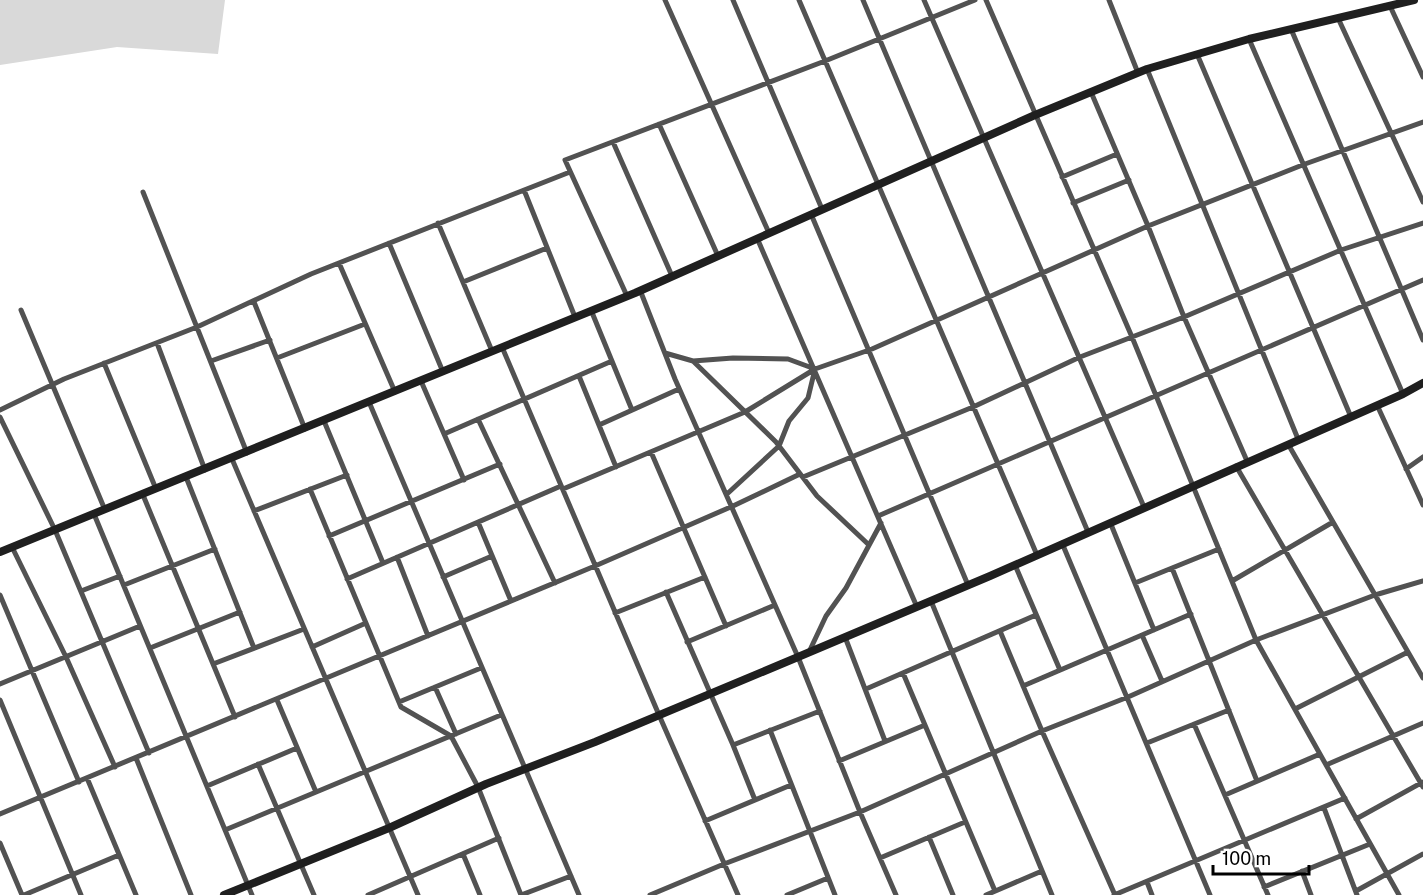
<svg xmlns="http://www.w3.org/2000/svg" width="1423" height="895" viewBox="0 0 1423 895" font-family="'Public Sans',sans-serif">
<style>
.green{fill:#d9d9d9}
.lines{fill:none;stroke-linecap:round;stroke-linejoin:round}
.street{stroke:#525252;stroke-width:5}
.secondary{stroke:#1f1f1f;stroke-width:8}
</style>
<rect width="100%" height="100%" fill="#fff"/>
<!-- green -->
<path class="green" d="M0,0H225L218,54L117,47L0,65Z"/>
<g class="lines">
<!-- street -->
<path class="street" d="M665,0L769,233
M733,0L822,209
M799,0L1037,555
M863,0L1088,532
M924,0L1144,507
M986,0L1132,337L1256,640L1399,895
M1109,0L1138,73
M1390,6L1423,77
M1338,18L1423,202
M1291,29L1423,340
M1249,39L1403,394
M1197,54L1351,417
M1147,69L1298,439
M1091,92L1148,226L1184,317L1247,461
M659,124L718,256
M613,142L672,276
M1062,177L1117,154
M524,190L575,317
M143,192L247,453
M1073,203L1129,180
M811,214L968,585
M438,223L492,351
M757,238L917,607
M389,243L443,372
M339,263L395,392
M463,282L547,248
M640,290L675,379L798,657L860,812L896,895
M627,296L565,160L825,61L975,0
M254,302L305,429
M21,310L105,510
M591,310L632,410
M157,343L205,470
M502,347L659,715L738,895
M665,353L693,361L776,442L817,496L869,545
M277,358L365,324
M211,361L270,340
M693,361L733,358L788,359L815,369L808,398L789,421L779,446L727,494
M104,363L156,489
M579,376L616,467
M421,381L464,480
M369,402L579,895
M1377,405L1423,505
M0,410L64,379L197,327L311,274L570,172
M0,417L55,530L149,753
M478,419L555,583
M324,421L383,563
M599,425L679,389
M444,434L612,361
M1288,444L1423,678
M651,452L726,626
M232,459L418,895
M1236,466L1423,787
M1406,469L1423,457
M186,477L254,648
M803,477L973,407L1080,357L1184,317L1341,250L1423,223
M310,489L401,707L451,736L478,787L521,895
M563,489L745,412L815,369L872,349L1148,226L1305,164L1423,122
M143,495L235,717
M254,511L347,475
M94,514L252,895
M878,516L1423,280
M478,522L511,601
M1110,522L1154,630
M329,536L500,464
M1062,543L1210,895
M12,547L66,657L115,767
M397,557L428,636
M1015,565L1060,670
M1172,568L1257,781
M443,577L492,556
M347,579L561,486
M1232,581L1333,522
M1135,583L1219,549
M124,585L215,549
M81,591L120,576
M666,592L733,745L755,800
M0,595L79,782
M931,601L1052,895
M615,613L705,577
M1000,631L1042,731L1115,895
M1142,635L1162,681
M845,637L885,741
M687,642L775,605
M312,647L366,623
M150,648L240,612
M809,652L826,616L846,588L881,523
M213,664L304,629
M903,673L995,891
M0,684L140,626
M1023,686L1191,614
M435,687L456,734
M866,689L1036,615
M0,700L81,895
M277,700L316,792
M399,702L481,668
M1295,709L1408,652
M1194,724L1268,895
M770,730L835,895
M1147,743L1229,710
M733,745L820,711
M136,758L191,895
M839,761L925,725
M258,764L314,895
M1326,765L1423,723
M87,778L136,895
M207,786L297,748
M1225,795L1320,754
M1324,808L1357,895
M0,814L595,566L733,506L800,474
M1356,819L1423,782
M705,821L791,785
M225,830L501,715
M929,837L953,895
M0,843L22,895
M463,854L480,895
M880,858L965,822
M1302,871L1311,895
M1147,882L1152,895
M1264,887L1370,844
M1356,891L1423,854
M24,895L119,855
M368,895L499,838
M521,895L571,876
M650,895L724,864L860,812L1042,731L1128,697L1256,640L1375,595L1423,581
M787,895L828,878
M986,895L1042,871
M1114,895L1345,798"/>
<!-- secondary -->
<path class="secondary" d="M0,552L635,293L1035,115L1147,69L1249,39L1414,0
M224,895L389,828L486,784L595,742L798,657L990,576L1403,394L1423,383"/>
</g>
<!-- scale -->
<path d="M1213 865v9h96v-9" fill="none" stroke="#000000" stroke-width="3"/>
<text x="1222" y="865" font-size="18" fill="#000000" stroke="#ffffff" stroke-width="4.5" paint-order="stroke">100 m</text>
</svg>
